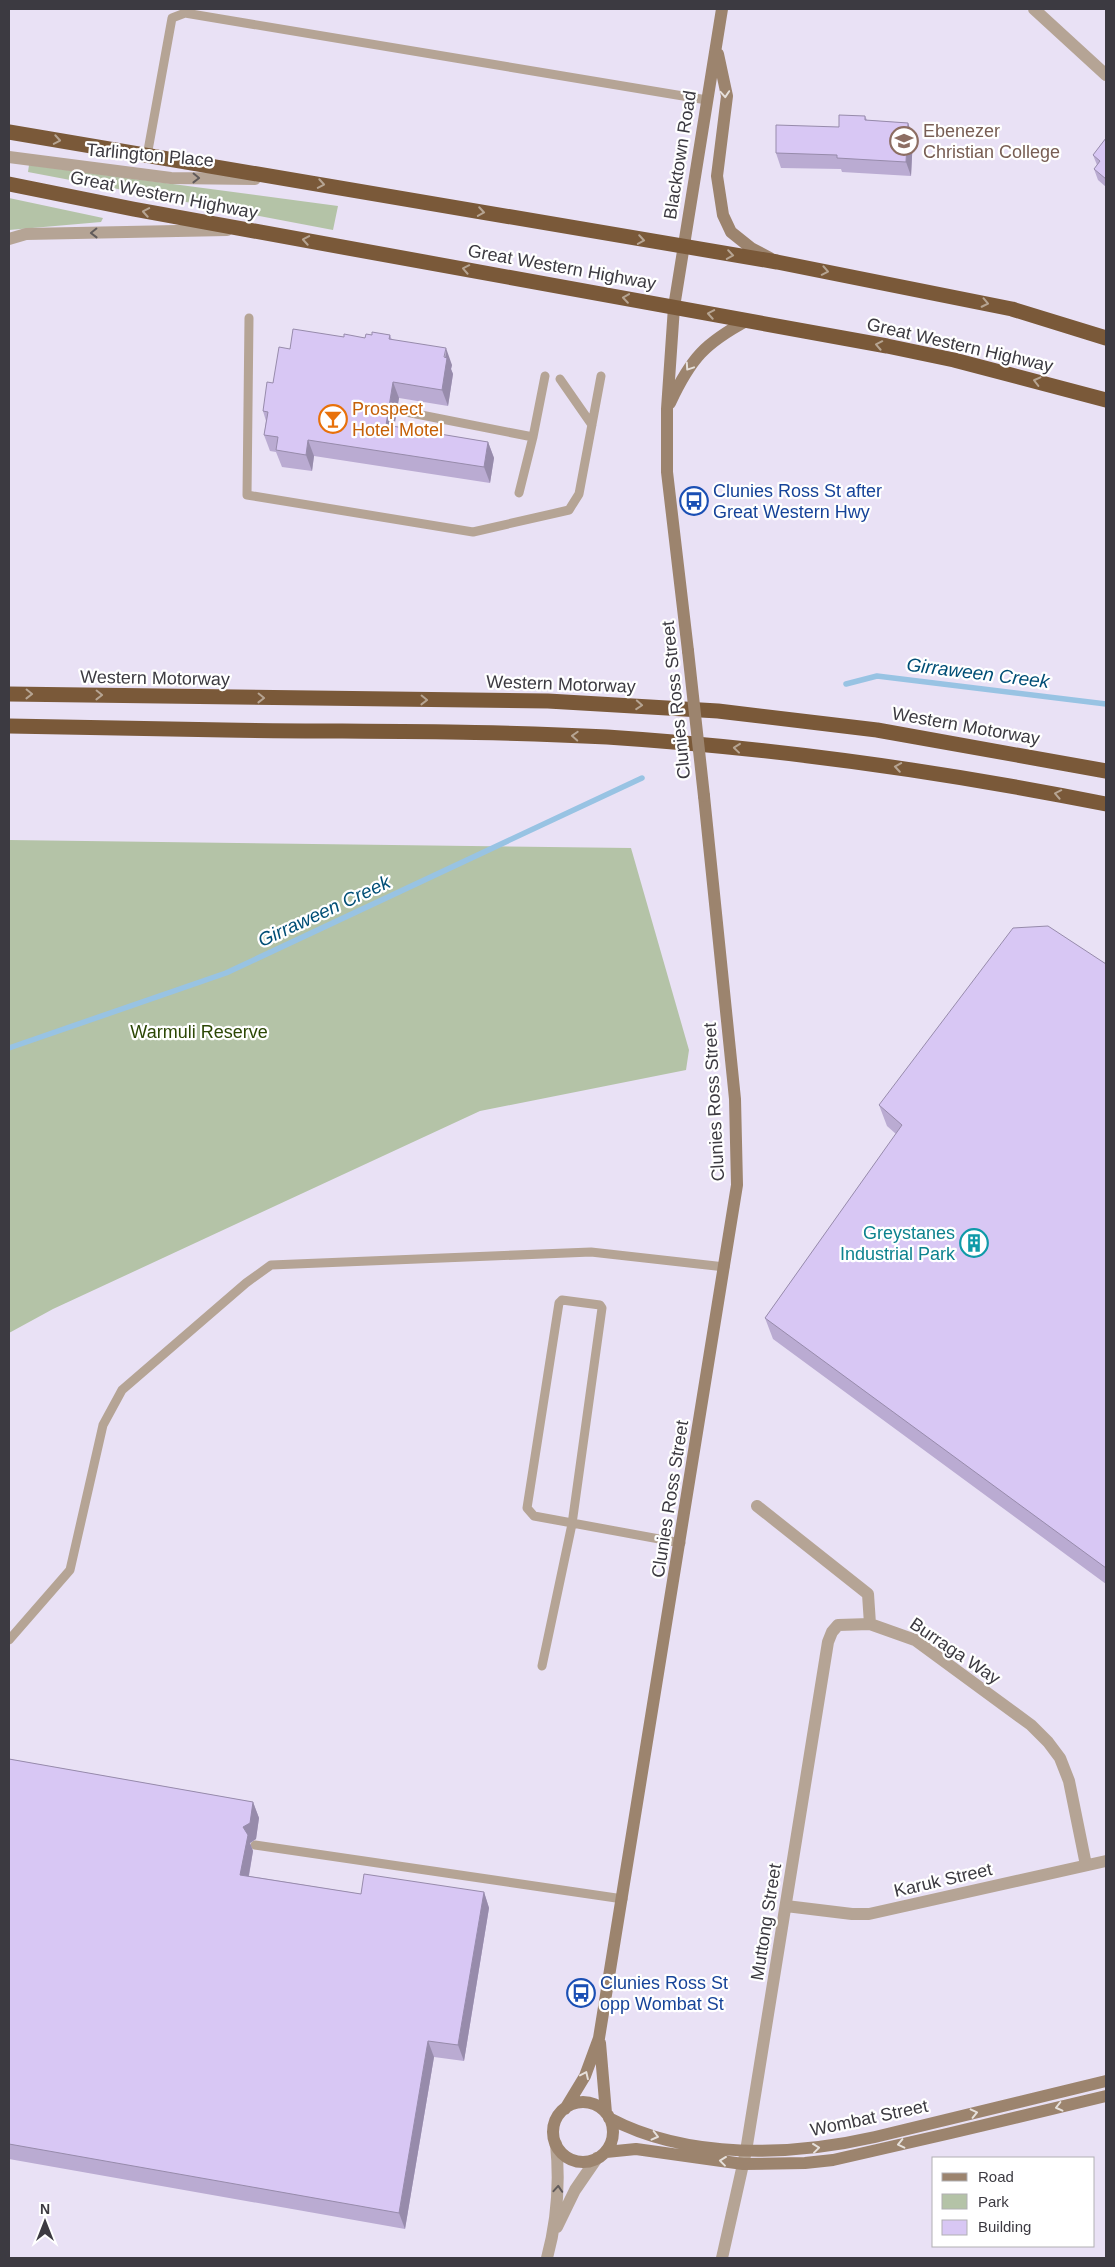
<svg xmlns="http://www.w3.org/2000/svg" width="1115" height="2267" viewBox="0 0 1115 2267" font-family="Helvetica,sans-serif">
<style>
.green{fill:#b4c3a7}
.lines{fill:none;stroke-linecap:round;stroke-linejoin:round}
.stream{stroke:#98c3e3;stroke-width:5.5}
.lane{stroke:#b5a495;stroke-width:9}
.street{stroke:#b5a495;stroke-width:12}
.secondary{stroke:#9c846e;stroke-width:12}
.highway{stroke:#7a5939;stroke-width:15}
.secondary-bridge{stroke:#9c846e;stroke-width:12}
.wall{fill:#baabd2}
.shaded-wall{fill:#978bab}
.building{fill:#d8c7f4;stroke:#978bab}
.oneway{stroke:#e6e0db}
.oneway2{stroke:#b6a492}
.oneway3{stroke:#605a5a}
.labels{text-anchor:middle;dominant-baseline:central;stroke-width:4.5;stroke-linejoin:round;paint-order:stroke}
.education-label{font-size:18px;fill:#785e54;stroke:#fff;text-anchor:start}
.street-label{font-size:18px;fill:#3c3a41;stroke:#fff}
.food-label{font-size:18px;fill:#c56008;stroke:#fff;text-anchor:start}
.transit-label{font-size:18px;fill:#164399;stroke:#fff;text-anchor:start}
.park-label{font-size:18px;fill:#2c4705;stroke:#fff}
.culture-label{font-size:18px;fill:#0d838f;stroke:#fff;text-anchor:end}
.water-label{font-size:19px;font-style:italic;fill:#004e76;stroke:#fff}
</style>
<rect width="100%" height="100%" fill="#e9e1f5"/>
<!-- green -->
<path class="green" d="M29,165L338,206L333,230L28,172Z
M9,198L103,218L101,222L9,230Z
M9,840L631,848L689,1050L686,1070L480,1111L53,1309L9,1333Z"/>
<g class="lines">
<!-- stream -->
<path class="stream" d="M846,684L877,676L1106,704
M9,1048L226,973L642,778"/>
<!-- lane -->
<path class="lane" d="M147,156L172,18L185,13L707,100
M249,318L247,495L473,532L569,510L579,494L601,376
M560,379L592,425
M406,412L533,437L545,376
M519,493L533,437
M9,1640L70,1570L103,1425L122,1390L246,1283L271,1265L591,1252L725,1267
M542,1666L572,1524L602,1308L600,1305L562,1300L559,1303L527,1508L534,1516L681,1543
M255,1845L623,1899"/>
<!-- street -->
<path class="street" d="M1034,9L1106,75
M9,157L171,178L255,179
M9,239L26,234L227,230
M757,1506L868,1594L870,1624L915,1640L1031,1725L1048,1742L1060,1758L1069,1781L1086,1865
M786,1906L852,1914H869L1106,1861
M557,2227L575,2190L597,2158
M547,2258C557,2221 560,2183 556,2144
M722,2258L746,2151L828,1642L832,1632L838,1625L870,1624"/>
<!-- secondary -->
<path class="secondary" d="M718,54L727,96L717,176L723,215L731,232L751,248L770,258
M670,403C691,358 705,343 748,320
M688,651L667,472V409L674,307L722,9
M600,2043L606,2113
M553 2132a30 30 0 1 1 60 0a30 30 0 1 1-60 0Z
M565,2109L585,2076L599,2038L737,1185L735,1099L704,796
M609,2118C688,2160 791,2156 875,2137L1106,2081
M606,2152L636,2149L743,2164L805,2163L833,2160L951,2133L1106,2096"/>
<!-- highway -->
<path class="highway" d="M9,132L777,262L1012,309L1106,338
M9,184L133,209L887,346L954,360L1106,400
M9,694L548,701L718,711L877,730L1106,771
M9,726C81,728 153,729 225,730C352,732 480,730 607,737C775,748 941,771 1106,804"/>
<!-- secondary-bridge -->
<path class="secondary-bridge" d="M688,651L704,796"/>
</g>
<!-- wall -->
<path class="wall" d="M865,116L867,120L908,123L913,137L911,176L842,172L841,169L781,168L776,153Z
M1106,138V187L1098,180L1094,169L1097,165L1093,155Z
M372,335H390L392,340L452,365L451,369L453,374L448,406L399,398L394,427L488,442L494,458L490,483L314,456L312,471L282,467L276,452L270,451L264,435L266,421L263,411L273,383L290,349L344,337L365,338Z
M1106,964V1584L773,1339L765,1318L896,1134L887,1126L879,1105Z
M9,1759L253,1802L259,1818L256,1839L250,1843L253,1851L249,1876L361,1894L484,1892L489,1908L464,2061L434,2057L405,2229L9,2159Z"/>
<!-- shaded-wall -->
<path class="shaded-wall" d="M908,123L913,137L911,176L906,162Z
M446,348L452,365L451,369L453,374L448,406L442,390Z
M393,382L399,398L392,441L386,425Z
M308,440L314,456L312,471L306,455Z
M488,442L494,458L490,483L484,467Z
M253,1802L259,1818L256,1839L250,1843L253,1851L246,1891L240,1875L243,1827Z
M484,1892L489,1908L464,2061L458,2045Z
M428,2041L434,2057L405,2229L399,2213Z"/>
<!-- building -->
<path class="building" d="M839,115L865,116V120L908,123L906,162L837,158V155L776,153V125L839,127Z
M1106,138V179L1094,169L1100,161L1093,155Z
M293,329L344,337V334L365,338L366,334L372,335V332L390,335L389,339L446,348L444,357L447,358L442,390L393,382L386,425L488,442L484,467L308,440L306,455L276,450L278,437L264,435L268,412L263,411L267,382L273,383L279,347L290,349Z
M1048,926L1106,964V1568L765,1318L902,1125L879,1105L1013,928Z
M9,1759L253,1802L250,1823L243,1827L248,1835L240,1875L361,1894L364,1874L484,1892L458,2045L428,2041L399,2213L9,2144Z"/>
<!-- one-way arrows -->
<defs><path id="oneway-chevron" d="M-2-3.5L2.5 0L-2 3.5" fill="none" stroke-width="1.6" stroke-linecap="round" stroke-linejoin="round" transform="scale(1.25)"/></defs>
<g class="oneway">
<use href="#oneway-chevron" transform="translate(725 94) rotate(86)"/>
<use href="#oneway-chevron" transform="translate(689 367) rotate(124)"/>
<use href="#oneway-chevron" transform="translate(585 2075) rotate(-65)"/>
<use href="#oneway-chevron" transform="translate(1059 2107) rotate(166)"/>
<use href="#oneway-chevron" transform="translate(974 2113) rotate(-13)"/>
<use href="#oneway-chevron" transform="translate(655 2136) rotate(14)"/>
<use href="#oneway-chevron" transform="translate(901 2144) rotate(167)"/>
<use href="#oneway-chevron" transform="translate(816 2148) rotate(-7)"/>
<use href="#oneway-chevron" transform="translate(723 2161) rotate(-173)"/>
</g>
<g class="oneway2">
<use href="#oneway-chevron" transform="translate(57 140) rotate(10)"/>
<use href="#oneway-chevron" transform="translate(321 184) rotate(10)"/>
<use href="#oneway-chevron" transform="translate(146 212) rotate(-170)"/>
<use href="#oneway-chevron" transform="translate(481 212) rotate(9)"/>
<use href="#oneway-chevron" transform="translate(306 240) rotate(-170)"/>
<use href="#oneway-chevron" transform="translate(641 240) rotate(9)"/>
<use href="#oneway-chevron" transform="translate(730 255) rotate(9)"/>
<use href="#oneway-chevron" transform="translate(466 269) rotate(-169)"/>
<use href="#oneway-chevron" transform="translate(825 271) rotate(11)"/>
<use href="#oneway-chevron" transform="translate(626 298) rotate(-172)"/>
<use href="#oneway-chevron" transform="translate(985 303) rotate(12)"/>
<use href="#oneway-chevron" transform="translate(711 314) rotate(-170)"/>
<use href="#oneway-chevron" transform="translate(879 345) rotate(-169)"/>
<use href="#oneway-chevron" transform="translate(1037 381) rotate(-166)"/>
<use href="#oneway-chevron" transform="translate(29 694) rotate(1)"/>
<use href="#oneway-chevron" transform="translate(99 695) rotate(1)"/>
<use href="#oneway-chevron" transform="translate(261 698) rotate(1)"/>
<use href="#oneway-chevron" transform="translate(424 700) rotate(1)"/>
<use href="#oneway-chevron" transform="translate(639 705) rotate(4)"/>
<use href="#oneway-chevron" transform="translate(575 736) rotate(-177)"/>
<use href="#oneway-chevron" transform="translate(737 748) rotate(-174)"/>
<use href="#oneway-chevron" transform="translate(898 767) rotate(-171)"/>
<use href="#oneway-chevron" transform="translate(1058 794) rotate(-169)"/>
</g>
<g class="oneway3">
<use href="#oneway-chevron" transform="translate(196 178) rotate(1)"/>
<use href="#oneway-chevron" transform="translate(94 233) rotate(179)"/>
<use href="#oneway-chevron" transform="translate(558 2189) rotate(-86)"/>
</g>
<!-- icons -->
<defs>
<symbol id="school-ring" viewBox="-11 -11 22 22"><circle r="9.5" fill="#fff" stroke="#8d6e63" stroke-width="1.5"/><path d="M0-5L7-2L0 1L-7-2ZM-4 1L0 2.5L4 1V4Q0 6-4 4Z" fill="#8d6e63"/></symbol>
<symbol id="bar-ring" viewBox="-11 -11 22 22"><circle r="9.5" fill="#fff" stroke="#e8710a" stroke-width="1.5"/><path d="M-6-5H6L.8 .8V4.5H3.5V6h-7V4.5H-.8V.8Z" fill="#e8710a"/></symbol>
<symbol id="bus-ring" viewBox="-11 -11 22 22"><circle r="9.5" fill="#fff" stroke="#1a4fb4" stroke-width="1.5"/><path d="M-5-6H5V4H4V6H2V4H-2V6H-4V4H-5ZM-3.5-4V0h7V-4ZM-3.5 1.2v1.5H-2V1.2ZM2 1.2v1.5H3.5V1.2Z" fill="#1a4fb4"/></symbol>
<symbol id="building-ring" viewBox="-11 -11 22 22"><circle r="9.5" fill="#fff" stroke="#0f9aa8" stroke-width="1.5"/><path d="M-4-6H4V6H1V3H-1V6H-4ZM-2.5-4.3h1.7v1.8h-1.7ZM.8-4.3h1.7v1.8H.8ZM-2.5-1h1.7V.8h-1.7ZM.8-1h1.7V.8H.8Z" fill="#0f9aa8"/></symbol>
</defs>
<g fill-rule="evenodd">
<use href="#school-ring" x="888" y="125" width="32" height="32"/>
<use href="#bar-ring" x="317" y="403" width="32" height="32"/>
<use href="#bus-ring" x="678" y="485" width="32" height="32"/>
<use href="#building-ring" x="958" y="1227" width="32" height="32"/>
<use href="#bus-ring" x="565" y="1977" width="32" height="32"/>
</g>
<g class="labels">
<!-- education labels -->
<g class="education-label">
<text x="923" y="131">Ebenezer<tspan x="923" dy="21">Christian College</tspan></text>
</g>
<!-- street labels -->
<g class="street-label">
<text transform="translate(150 155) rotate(5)">Tarlington Place</text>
<text transform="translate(680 155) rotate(-81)">Blacktown Road</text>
<text transform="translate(164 195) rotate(11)">Great Western Highway</text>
<text transform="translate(562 267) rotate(10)">Great Western Highway</text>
<text transform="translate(960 345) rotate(13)">Great Western Highway</text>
<text transform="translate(155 678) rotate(1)">Western Motorway</text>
<text transform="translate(561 684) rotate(2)">Western Motorway</text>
<text transform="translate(676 700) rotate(-96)">Clunies Ross Street</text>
<text transform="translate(966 726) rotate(10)">Western Motorway</text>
<text transform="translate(714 1102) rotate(-93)">Clunies Ross Street</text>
<text transform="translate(670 1499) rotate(-81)">Clunies Ross Street</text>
<text transform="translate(955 1651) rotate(34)">Burraga Way</text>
<text transform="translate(943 1880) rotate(-13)">Karuk Street</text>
<text transform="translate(766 1922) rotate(-81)">Muttong Street</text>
<text transform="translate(869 2118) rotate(-12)">Wombat Street</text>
</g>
<!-- food labels -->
<g class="food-label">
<text x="352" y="409">Prospect<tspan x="352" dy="21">Hotel Motel</tspan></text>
</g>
<!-- transit labels -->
<g class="transit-label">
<text x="713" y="491">Clunies Ross St after<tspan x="713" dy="21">Great Western Hwy</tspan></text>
<text x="600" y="1983">Clunies Ross St<tspan x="600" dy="21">opp Wombat St</tspan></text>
</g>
<!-- park labels -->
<g class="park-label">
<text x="199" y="1032">Warmuli Reserve</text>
</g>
<!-- culture labels -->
<g class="culture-label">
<text x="955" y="1233">Greystanes<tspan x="955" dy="21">Industrial Park</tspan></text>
</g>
<!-- water labels -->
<g class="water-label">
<text transform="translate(978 673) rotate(7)">Girraween Creek</text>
<text transform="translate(324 911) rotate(-25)">Girraween Creek</text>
</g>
</g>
<!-- border -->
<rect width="1115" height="2267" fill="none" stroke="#3c3a41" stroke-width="20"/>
<!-- legend -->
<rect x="932" y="2157" width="162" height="90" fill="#ffffff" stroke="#b1b0b3"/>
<rect x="942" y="2173" width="25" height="8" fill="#9c846e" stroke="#b1b0b3"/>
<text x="978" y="2182" font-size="15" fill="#3c3a41">Road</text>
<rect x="942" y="2194" width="25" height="15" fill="#b4c3a7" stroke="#b1b0b3"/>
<text x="978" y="2207" font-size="15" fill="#3c3a41">Park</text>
<rect x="942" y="2220" width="25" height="15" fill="#d8c7f4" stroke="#b1b0b3"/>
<text x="978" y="2232" font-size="15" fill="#3c3a41">Building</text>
<!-- north arrow -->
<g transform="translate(45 2222)" stroke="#ffffff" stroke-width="4" paint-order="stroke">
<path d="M0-4L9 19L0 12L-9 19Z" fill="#3c3a41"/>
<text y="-8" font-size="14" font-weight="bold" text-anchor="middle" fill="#3c3a41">N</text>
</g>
</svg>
